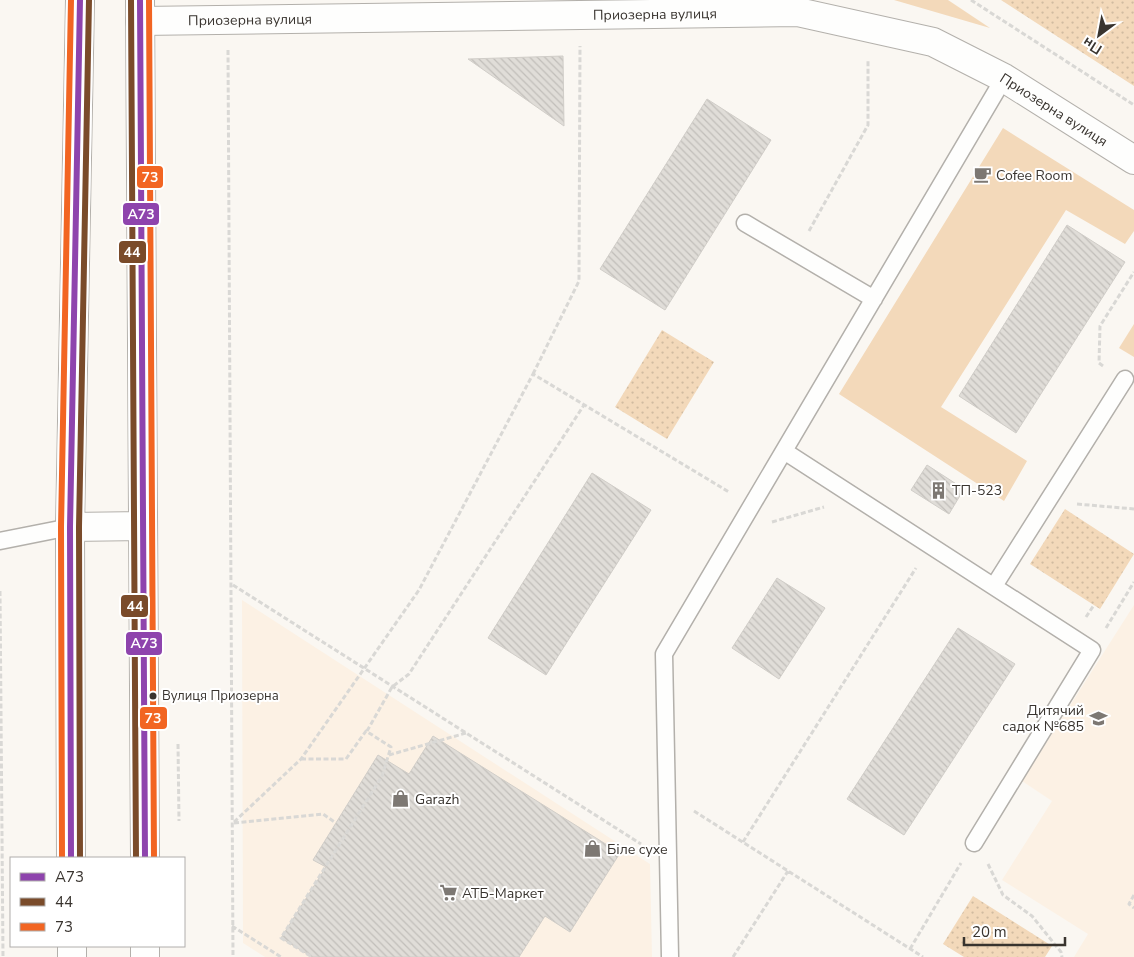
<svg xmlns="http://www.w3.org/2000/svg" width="1134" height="957" viewBox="0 0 1134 957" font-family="'Nunito Sans',sans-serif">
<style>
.built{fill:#fcf1e4}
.grass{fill:#f3d9ba}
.park{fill:url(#park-dots)}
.building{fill:url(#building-back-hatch);stroke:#d0cdc8}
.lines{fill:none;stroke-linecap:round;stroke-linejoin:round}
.service-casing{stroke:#b3b0ab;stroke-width:19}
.minor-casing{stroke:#b3b0ab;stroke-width:30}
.secondary-casing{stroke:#b3b0ab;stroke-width:30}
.path{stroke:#d9d8d5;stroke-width:3;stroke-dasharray:5 2.5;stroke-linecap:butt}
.service{stroke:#fefefd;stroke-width:16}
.minor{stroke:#fefefd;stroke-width:28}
.secondary{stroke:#fefefd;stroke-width:28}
.bus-1-casing{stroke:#fff;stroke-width:10}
.bus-2-casing{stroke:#fff;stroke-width:10}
.bus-3-casing{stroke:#fff;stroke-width:10}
.bus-1{stroke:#8e44ad;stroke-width:6}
.bus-2{stroke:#7a4b2a;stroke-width:6}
.bus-3{stroke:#f26522;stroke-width:6}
.bus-dot{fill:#39342f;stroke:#fff;stroke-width:2}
.labels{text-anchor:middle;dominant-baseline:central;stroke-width:4;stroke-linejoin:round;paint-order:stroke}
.bus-label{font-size:13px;fill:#39342f;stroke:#fff;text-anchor:start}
.street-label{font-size:14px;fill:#39342f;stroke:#fff}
.poi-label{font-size:14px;fill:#39342f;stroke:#fff;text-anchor:start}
.line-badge{stroke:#fff;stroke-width:2}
.badge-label{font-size:14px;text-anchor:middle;font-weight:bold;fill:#fff}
</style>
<defs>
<pattern id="park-dots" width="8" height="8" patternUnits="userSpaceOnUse" patternTransform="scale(1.25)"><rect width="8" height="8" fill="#f3d9ba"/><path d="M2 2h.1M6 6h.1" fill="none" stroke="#d1bba0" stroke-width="1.8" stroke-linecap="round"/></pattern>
<pattern id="building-back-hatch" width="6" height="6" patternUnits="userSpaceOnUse" patternTransform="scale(1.25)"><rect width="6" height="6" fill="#e0ddd8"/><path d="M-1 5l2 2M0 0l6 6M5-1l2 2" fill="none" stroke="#c1beba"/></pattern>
</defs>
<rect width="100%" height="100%" fill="#faf7f2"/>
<!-- built -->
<path class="built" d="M242,600L650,864L652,957H265L243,943Z
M1134,605V957H1074L1088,934L1002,880L1052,801L1022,781Z"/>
<!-- grass -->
<path class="grass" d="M894,0H948L990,28Z
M1003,128L1134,210V231L1125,244L1066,210L941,407L1027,461L1004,501L839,394Z
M1134,324V357L1119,348Z"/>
<!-- park -->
<path class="park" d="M1001,0H1134V86Z
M662,330L714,362L667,439L615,407Z
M1065,509L1134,554L1100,609L1030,564Z
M973,896L1052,946L1045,957H964L943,944Z"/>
<!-- building -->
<path class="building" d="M563,56L564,126L468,59Z
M707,99L771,140L665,310L600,269Z
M1067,225L1125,262L1016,433L959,396Z
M927,465L964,489L949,514L911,490Z
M592,473L651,510L546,675L488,638Z
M777,578L825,608L779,679L732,648Z
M958,628L1015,664L904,835L847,799Z
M433,736L620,853L570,932L545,916L519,957H312L281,938L326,867L313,860L378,755L409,774Z"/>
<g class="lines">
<defs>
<path id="service" d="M745,223L874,299
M784,451L1092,650L974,843
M0,541L70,527
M994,586L1125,379
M670,957L664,654L1004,78"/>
<g id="minor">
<path id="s1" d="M140,21L798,12L933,42L1004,78L1134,160"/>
</g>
<path id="secondary" d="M140,0L145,858
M70,527L143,526
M71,858L70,527L80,0
M72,946V957
M145,957V946"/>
</defs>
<!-- service casing -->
<use href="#service" class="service-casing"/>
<!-- minor casing -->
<use href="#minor" class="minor-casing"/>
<!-- secondary casing -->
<use href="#secondary" class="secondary-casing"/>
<!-- path -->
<path class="path" d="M971,0L1134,105
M228,50L233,957
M809,231L868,125V60
M1103,366L1099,363L1100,326L1134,272
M533,374L579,281L580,46
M1077,504L1134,509
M772,522L824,507
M233,585L641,844
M0,591L3,957
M1086,617L1094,605
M1106,628L1134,582
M367,731L392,687L409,674L584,405
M178,744L179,821
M389,755L466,733
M301,759H346L366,731L391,747L382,776L281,938L312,957
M694,811L923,957
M234,822L301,759L419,590L533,374L729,492
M234,823L323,814L336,823
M743,842L916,568
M988,864L1003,895L1032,916L1061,952L1062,957
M1134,895L1129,904L1134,908
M232,926L281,957
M910,949L961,863
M733,957L788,871"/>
<!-- service -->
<use href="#service" class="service"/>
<!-- minor -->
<use href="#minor" class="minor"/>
<!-- secondary -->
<use href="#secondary" class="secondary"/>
<defs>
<path id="bus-1" d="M140,0L145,858
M71,858L70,527L80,0"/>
<path id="bus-2" d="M131,0L136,858
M80,858L79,527L89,0"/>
<path id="bus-3" d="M149,0L154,858
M62,858L61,527L71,0"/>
</defs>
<!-- bus-1 casing -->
<use href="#bus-1" class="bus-1-casing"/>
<!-- bus-2 casing -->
<use href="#bus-2" class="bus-2-casing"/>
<!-- bus-3 casing -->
<use href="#bus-3" class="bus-3-casing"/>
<!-- bus-1 -->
<use href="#bus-1" class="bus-1"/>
<!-- bus-2 -->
<use href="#bus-2" class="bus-2"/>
<!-- bus-3 -->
<use href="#bus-3" class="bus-3"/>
</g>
<!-- icons -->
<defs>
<symbol id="cafe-bare" viewBox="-9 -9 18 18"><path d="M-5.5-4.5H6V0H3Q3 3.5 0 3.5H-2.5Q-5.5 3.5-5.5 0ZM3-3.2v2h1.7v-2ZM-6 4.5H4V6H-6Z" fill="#7d7873" stroke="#fff" stroke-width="2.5" paint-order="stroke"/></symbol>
<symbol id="building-bare" viewBox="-9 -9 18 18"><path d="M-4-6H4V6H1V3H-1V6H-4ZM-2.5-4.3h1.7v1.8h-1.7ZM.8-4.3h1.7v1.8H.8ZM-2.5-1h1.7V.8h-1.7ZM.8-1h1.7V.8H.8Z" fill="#7d7873" stroke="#fff" stroke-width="2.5" paint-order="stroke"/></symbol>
<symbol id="school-bare" viewBox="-9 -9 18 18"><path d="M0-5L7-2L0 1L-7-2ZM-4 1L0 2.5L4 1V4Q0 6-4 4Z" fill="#7d7873" stroke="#fff" stroke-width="2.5" paint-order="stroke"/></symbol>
<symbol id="shop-bare" viewBox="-9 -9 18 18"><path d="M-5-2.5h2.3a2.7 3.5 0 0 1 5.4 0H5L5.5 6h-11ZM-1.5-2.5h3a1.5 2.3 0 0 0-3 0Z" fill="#7d7873" stroke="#fff" stroke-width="2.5" paint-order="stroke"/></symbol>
<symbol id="supermarket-bare" viewBox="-9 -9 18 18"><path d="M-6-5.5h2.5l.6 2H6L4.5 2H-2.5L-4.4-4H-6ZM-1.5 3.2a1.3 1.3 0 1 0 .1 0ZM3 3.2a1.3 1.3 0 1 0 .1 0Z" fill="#7d7873" stroke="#fff" stroke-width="2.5" paint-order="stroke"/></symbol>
</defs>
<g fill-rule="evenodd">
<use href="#cafe-bare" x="970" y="162" width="25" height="25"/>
<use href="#building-bare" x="926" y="478" width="25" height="25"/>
<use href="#school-bare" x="1086" y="706" width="25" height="25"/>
<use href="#shop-bare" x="388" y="786" width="25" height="25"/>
<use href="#shop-bare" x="580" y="836" width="25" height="25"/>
<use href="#supermarket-bare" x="436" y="880" width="25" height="25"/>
</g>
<!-- markers -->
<circle class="bus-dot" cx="153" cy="696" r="4.5"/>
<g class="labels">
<!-- bus labels -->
<g class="bus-label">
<text x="162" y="696">Вулиця Приозерна</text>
</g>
<!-- street labels -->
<g class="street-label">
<text stroke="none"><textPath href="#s1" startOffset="515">Приозерна вулиця</textPath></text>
<text stroke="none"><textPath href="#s1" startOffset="110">Приозерна вулиця</textPath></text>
<text stroke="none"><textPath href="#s1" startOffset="935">Приозерна вулиця</textPath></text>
</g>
<!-- poi labels -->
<g class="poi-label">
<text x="996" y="175">Cofee Room</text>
<text x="952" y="490">ТП-523</text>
<text x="1084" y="710" text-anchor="end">Дитячий<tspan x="1084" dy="16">садок №685</tspan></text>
<text x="415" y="799">Garazh</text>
<text x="607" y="849">Біле сухе</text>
<text x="462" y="893">АТБ-Маркет</text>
</g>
</g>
<g class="line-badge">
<rect x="136" y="165" width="28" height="24" rx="5" fill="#f26522"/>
<rect x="122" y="202" width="38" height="24" rx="5" fill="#8e44ad"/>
<rect x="118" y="240" width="29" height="24" rx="5" fill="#7a4b2a"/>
<rect x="120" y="594" width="29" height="24" rx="5" fill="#7a4b2a"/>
<rect x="125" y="631" width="38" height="25" rx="5" fill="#8e44ad"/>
<rect x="139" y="706" width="29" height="24" rx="5" fill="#f26522"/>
</g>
<g class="badge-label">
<text x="150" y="182">73</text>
<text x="141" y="219">А73</text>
<text x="132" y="257">44</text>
<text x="135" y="611">44</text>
<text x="144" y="648">А73</text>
<text x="153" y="723">73</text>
</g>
<!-- legend -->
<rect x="10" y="857" width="175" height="90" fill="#ffffff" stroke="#b0aeac"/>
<rect x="20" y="873" width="25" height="8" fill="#8e44ad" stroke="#b0aeac"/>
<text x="55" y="882" font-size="15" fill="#39342f">А73</text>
<rect x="20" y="898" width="25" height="8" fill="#7a4b2a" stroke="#b0aeac"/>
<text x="55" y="907" font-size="15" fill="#39342f">44</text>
<rect x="20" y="923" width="25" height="8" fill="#f26522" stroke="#b0aeac"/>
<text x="55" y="932" font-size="15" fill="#39342f">73</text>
<!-- north arrow -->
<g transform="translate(1099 35) rotate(212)" stroke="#ffffff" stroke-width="4" paint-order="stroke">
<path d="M0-4L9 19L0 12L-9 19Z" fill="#39342f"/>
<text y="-8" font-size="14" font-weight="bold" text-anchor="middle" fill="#39342f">Пн</text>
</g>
<!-- scale -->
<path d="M964 937v8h101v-8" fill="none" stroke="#39342f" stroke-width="2.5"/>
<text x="972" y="937" font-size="15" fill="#39342f" stroke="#ffffff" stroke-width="4" paint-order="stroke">20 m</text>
</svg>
